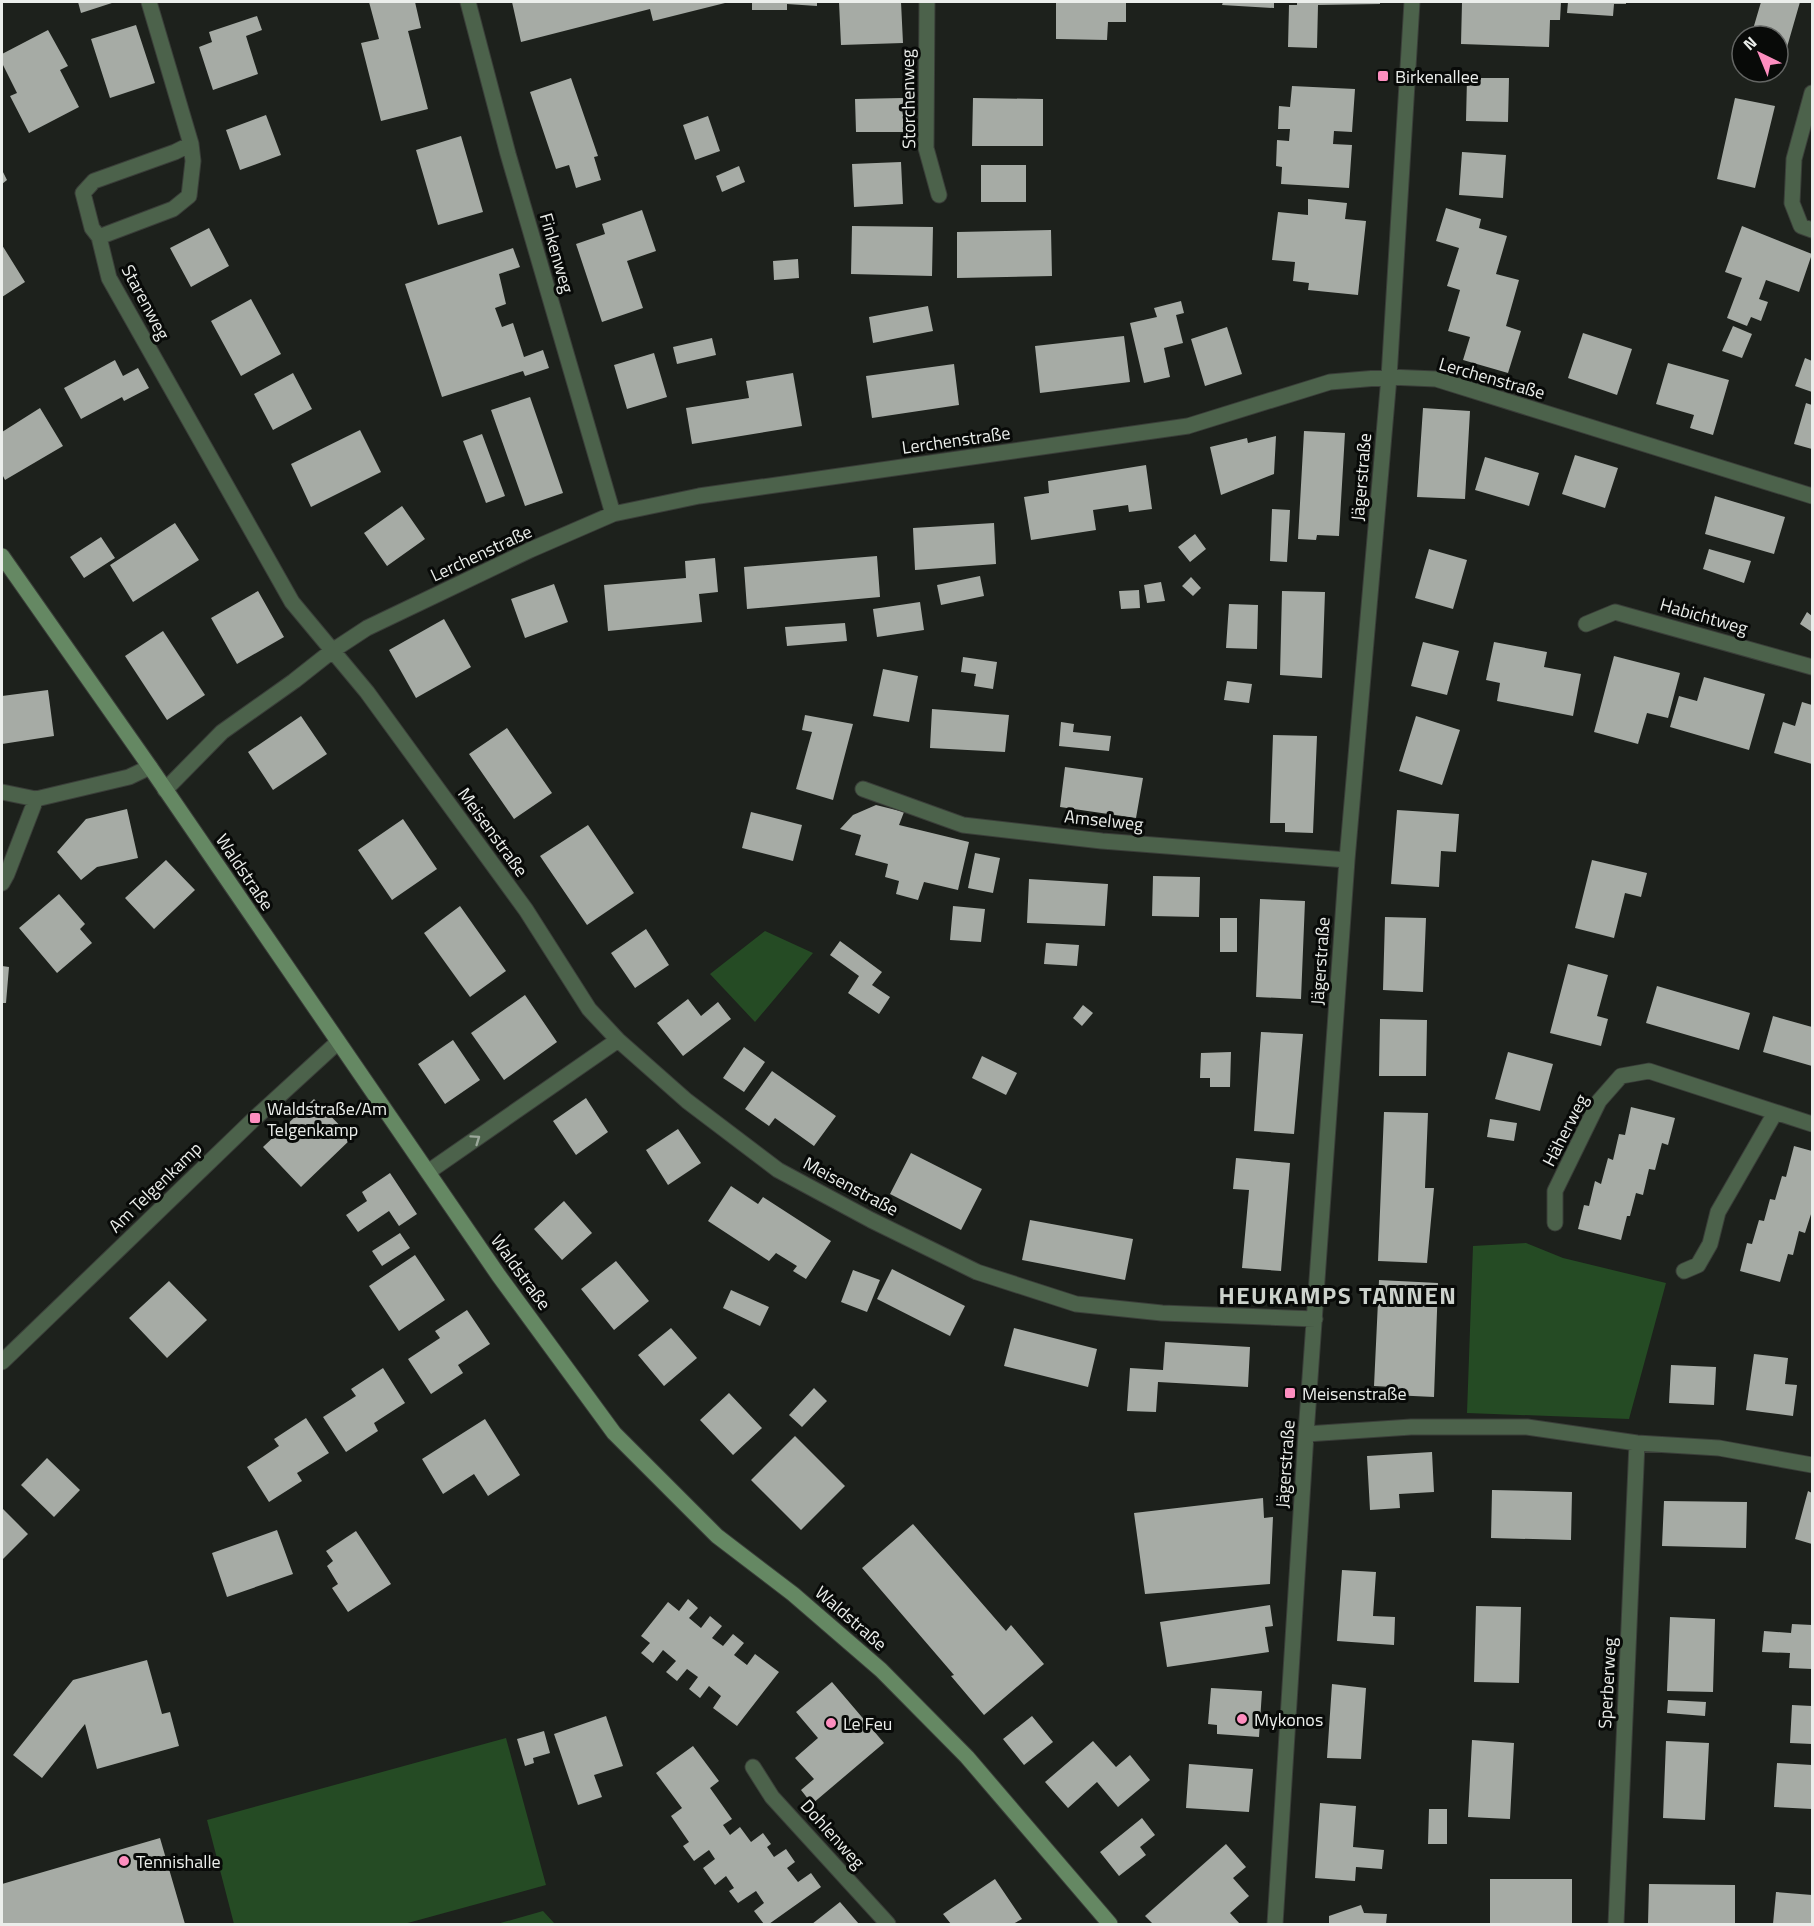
<svg xmlns="http://www.w3.org/2000/svg" width="1814" height="1926" viewBox="0 0 1814 1926" font-family="'Titillium Web',sans-serif">
<style>
.green{fill:#254b24}
.building{fill:#a6aba5}
.lines{fill:none;stroke-linecap:round;stroke-linejoin:round}
.street-casing{stroke:#3a3e39;stroke-width:17}
.secondary-casing{stroke:#3a3e39;stroke-width:17}
.street{stroke:#4c624b;stroke-width:15}
.secondary{stroke:#658863;stroke-width:15}
.oneway{stroke:#9ca89b}
.poi-dot{fill:#fd8ebf;stroke:#080a08;stroke-width:2}
.labels{text-anchor:middle;dominant-baseline:central;stroke-width:6;stroke-linejoin:round;paint-order:stroke}
.poi-label{font-size:18px;fill:#ebeeeb;stroke:#080a08;text-anchor:start}
.street-label{font-size:18px;fill:#ebeeeb;stroke:#080a08}
.district-label{font-size:24px;font-weight:bold;letter-spacing:1.5px;fill:#ccd2cc;stroke:#080a08}
</style>
<rect width="100%" height="100%" fill="#1d211c"/>
<!-- green -->
<path class="green" d="M765,931L813,953L755,1022L710,974Z
M1526,1243L1563,1258L1666,1283L1629,1419L1467,1413L1473,1246Z
M506,1738L546,1885L404,1924H234L207,1820Z
M543,1911L555,1924H497Z"/>
<!-- building -->
<path class="building" d="M78,2H115L81,13Z
M369,2H415L421,28L408,31L428,109L381,121L361,43L379,39Z
M512,2H729L653,21L650,9L521,42Z
M752,2H817V6L787,4V10H752Z
M839,2H901L903,43L841,45Z
M1056,2H1126V22H1108L1107,40L1056,39Z
M1223,2H1274V8L1222,5Z
M1297,2H1380V4L1318,5L1317,48L1288,47L1289,5H1297Z
M1462,2H1561L1560,20H1550L1549,47L1461,44Z
M1568,2H1626V4H1614L1613,16L1567,13Z
M1761,2H1800L1781,68L1778,67V36H1751Z
M257,16L262,30L246,36L258,74L213,90L199,47L212,42L209,32Z
M136,25L155,83L110,98L91,39Z
M48,30L68,66L60,70L79,107L29,133L10,96L17,93L2,63V54Z
M571,78L598,156L594,157L601,180L576,188L569,165L556,169L530,92Z
M1467,78H1509L1508,122L1466,121Z
M1292,86L1355,89L1352,132L1334,131L1333,144L1352,145L1349,188L1281,184L1282,167L1276,166L1277,140L1289,141L1290,129H1278L1279,106L1290,107Z
M903,98V132H856L855,99Z
M973,98L1043,99V146H972Z
M1735,98L1775,106L1755,188L1717,179Z
M266,115L281,155L240,170L226,130Z
M708,116L720,151L695,160L683,125Z
M461,136L483,212L438,225L416,150Z
M1462,152L1506,155L1503,198L1459,195Z
M901,162L903,204L854,207L852,164Z
M981,165H1026V202H981Z
M739,166L745,182L722,192L716,176Z
M2,170L7,180L2,184Z
M1308,199L1347,203L1345,219L1366,221L1358,295L1308,290L1309,283L1293,281L1295,262L1272,260L1278,212L1308,215Z
M1446,208L1481,219L1479,228L1507,236L1496,274L1519,280L1506,326L1521,331L1508,373L1463,360L1470,337L1448,331L1460,290L1447,286L1459,248L1436,241Z
M642,210L656,251L627,261L643,308L602,322L576,244L605,234L602,224Z
M852,226L933,227L932,276L851,274Z
M1742,226L1812,254L1799,292L1766,280L1759,299L1768,302L1761,321L1751,317L1747,326L1727,318L1742,278L1725,272Z
M209,228L229,266L191,287L170,248Z
M1051,230L1052,276L957,278V232Z
M2,245L25,282L2,297Z
M513,248L520,267L499,274L506,304L495,308L502,327L513,323L524,357L543,350L549,368L525,376L523,371L442,397L405,284Z
M798,259L799,278L774,280L773,261Z
M251,299L281,354L241,376L211,321Z
M1181,301L1184,313L1176,315L1183,343L1164,348L1170,377L1144,383L1130,323L1157,317L1154,308Z
M928,306L933,331L873,343L869,317Z
M1733,326L1752,334L1742,358L1722,351Z
M1227,327L1242,374L1205,386L1191,339Z
M1583,333L1632,349L1617,395L1568,378Z
M1124,336L1130,382L1040,393L1035,346Z
M712,338L716,355L677,364L673,347Z
M654,353L667,397L627,409L614,365Z
M1805,358L1812,361V392L1795,386Z
M115,360L123,376L138,368L149,388L124,401L122,397L81,419L64,388Z
M1668,363L1729,380L1713,435L1690,428L1694,415L1656,404Z
M954,364L959,405L872,418L866,376Z
M293,373L312,409L273,430L254,394Z
M793,373L802,426L692,444L686,408L749,398L746,381Z
M530,397L563,493L525,506L491,410Z
M1806,403L1812,405V449L1794,444Z
M40,408L63,446L5,480L2,474V432Z
M1423,408L1470,411L1465,499L1417,497Z
M360,430L381,472L311,507L291,464Z
M1304,431L1345,433L1339,536L1317,535L1316,540L1298,539Z
M482,434L505,496L486,503L463,441Z
M1276,436L1274,474L1221,495L1210,447L1247,438L1248,443Z
M1575,455L1618,468L1605,508L1562,494Z
M1485,457L1539,473L1529,506L1475,490Z
M1146,465L1152,509L1129,512L1128,505L1093,510L1096,530L1031,540L1024,497L1049,493L1048,481Z
M1715,496L1785,517L1774,554L1705,534Z
M402,506L425,539L387,566L364,533Z
M1272,509L1290,510L1287,562L1270,561Z
M175,523L199,560L133,602L110,565Z
M994,523L996,564L915,570L913,528Z
M1195,534L1206,549L1190,562L1178,547Z
M101,537L115,558L84,578L70,557Z
M1429,549L1467,560L1453,609L1415,598Z
M1709,549L1751,561L1744,583L1703,569Z
M877,556L880,597L747,609L744,567Z
M715,558L718,592L699,594L702,622L608,631L604,585L686,578L685,561Z
M980,576L984,596L941,605L937,585Z
M1191,577L1201,588L1193,596L1182,586Z
M1161,582L1165,601L1147,603L1144,585Z
M554,584L568,622L525,638L511,599Z
M1139,590L1140,608L1121,609L1119,591Z
M258,591L284,637L237,664L211,618Z
M1282,591L1325,592L1322,678L1280,675Z
M920,602L924,630L877,637L873,609Z
M1229,604L1258,605L1257,649L1226,648Z
M1807,612L1812,616V632L1800,624Z
M444,619L471,667L416,698L389,650Z
M845,623L847,641L787,646L785,627Z
M163,631L205,695L167,720L125,656Z
M1423,642L1459,651L1447,695L1411,686Z
M1494,642L1547,652L1544,667L1581,674L1573,716L1497,701L1500,683L1486,680Z
M1614,656L1680,673L1668,718L1647,713L1638,744L1594,732Z
M963,657L997,662L993,689L974,686L976,674L961,672Z
M883,669L918,676L909,722L873,716Z
M1704,677L1765,694L1749,750L1670,727L1679,696L1697,701Z
M1227,681L1252,684L1249,703L1224,700Z
M48,690L54,736L2,744V696Z
M1802,702L1812,705V764L1774,753L1783,722L1795,726Z
M932,709L1009,715L1005,752L930,748Z
M805,715L853,724L833,800L796,789L812,732L802,730Z
M301,716L327,754L273,790L248,752Z
M1416,716L1460,730L1442,785L1399,771Z
M1061,722L1074,724L1073,732L1111,736L1109,751L1059,746Z
M507,728L552,793L514,819L469,754Z
M1273,735L1317,736L1313,833L1285,832V823H1270Z
M1065,767L1143,778L1136,818L1060,807Z
M876,805L904,812L899,825L969,842L958,890L924,882L918,900L896,894L899,881L885,877L888,864L855,855L861,835L840,829L853,815Z
M127,809L138,858L97,867L81,880L57,852L86,819Z
M1397,810L1459,814L1456,852L1441,851L1439,887L1391,884Z
M751,812L802,825L793,861L742,848Z
M403,819L437,869L392,900L358,850Z
M588,825L634,893L587,925L540,856Z
M975,853L1000,858L993,893L968,888Z
M166,860L195,890L154,929L125,898Z
M1592,860L1647,873L1641,897L1625,893L1614,938L1575,928Z
M1153,876L1200,877L1199,917L1152,916Z
M1029,879L1108,884L1105,926L1027,923Z
M59,894L85,924L80,929L92,943L57,973L19,928Z
M1260,899L1305,901L1301,999L1256,997Z
M460,906L506,971L470,997L424,933Z
M953,906L985,909L981,942L950,940Z
M1385,917L1426,918L1423,992L1383,990Z
M1220,918H1237V952H1220Z
M646,929L669,965L635,988L611,953Z
M840,941L882,972L872,985L890,997L879,1014L848,993L859,976L830,955Z
M1046,943L1079,945L1077,966L1044,964Z
M1568,964L1608,975L1597,1016L1608,1019L1601,1046L1550,1033Z
M2,966L9,967L6,1003H2Z
M1657,986L1750,1013L1739,1050L1646,1023Z
M525,995L557,1042L504,1080L471,1033Z
M688,999L701,1016L718,1002L731,1019L683,1056L657,1023Z
M1083,1005L1093,1013L1082,1026L1073,1018Z
M1773,1016L1812,1027V1066L1763,1052Z
M1380,1019L1427,1020L1426,1076H1379Z
M1261,1032L1303,1034L1294,1134L1254,1131Z
M453,1040L480,1080L445,1104L418,1064Z
M744,1047L765,1062L744,1092L723,1078Z
M1231,1052L1230,1087H1210V1078H1200L1201,1053Z
M1508,1052L1553,1064L1540,1111L1495,1099Z
M982,1056L1017,1073L1006,1095L972,1078Z
M772,1071L836,1116L814,1146L775,1118L769,1126L745,1109Z
M586,1098L608,1132L576,1155L553,1121Z
M314,1099L352,1138L301,1187L263,1147Z
M1631,1107L1675,1118L1668,1145L1662,1143L1655,1170L1649,1169L1643,1195L1636,1193L1630,1216H1627L1621,1240L1578,1229L1584,1205L1589,1206L1595,1181L1601,1184L1608,1158L1613,1160L1619,1134L1625,1135Z
M1384,1112L1428,1113L1425,1188H1434L1427,1263L1378,1261Z
M1490,1119L1517,1123L1514,1141L1487,1137Z
M678,1129L701,1163L668,1185L646,1150Z
M1794,1146L1812,1151V1211L1805,1233L1799,1231L1793,1255L1788,1254L1780,1282L1740,1271L1747,1243L1752,1244L1759,1220L1764,1221L1770,1199L1775,1200L1782,1176L1786,1177Z
M911,1153L982,1189L961,1230L890,1194Z
M1236,1158L1290,1163L1281,1271L1242,1268L1249,1190L1233,1189Z
M390,1173L417,1214L399,1226L389,1211L358,1232L346,1215L367,1201L362,1192Z
M731,1186L758,1204L763,1197L831,1241L806,1279L793,1271L797,1266L776,1253L769,1261L708,1221Z
M564,1201L592,1233L562,1260L534,1229Z
M1030,1220L1133,1239L1125,1280L1022,1260Z
M400,1233L410,1248L382,1266L372,1251Z
M415,1255L445,1300L399,1331L369,1286Z
M616,1261L649,1301L614,1330L581,1289Z
M892,1269L965,1306L950,1336L877,1299Z
M853,1270L880,1280L867,1312L841,1302Z
M1379,1280L1438,1283L1434,1397L1392,1395V1387L1374,1386Z
M169,1281L207,1320L167,1358L129,1318Z
M731,1290L769,1307L760,1326L723,1308Z
M467,1310L490,1344L458,1365L463,1373L431,1394L408,1359L440,1338L435,1331Z
M671,1328L697,1358L664,1386L638,1355Z
M1014,1328L1097,1349L1088,1387L1004,1366Z
M1165,1342L1250,1347L1248,1387L1158,1382L1156,1412L1127,1411L1130,1368L1163,1370Z
M1754,1354L1788,1358L1785,1384L1797,1385L1793,1416L1746,1410Z
M1671,1365L1716,1367L1714,1405L1669,1403Z
M383,1368L405,1403L374,1423L378,1431L346,1452L323,1417L356,1396L351,1389Z
M814,1388L827,1401L802,1427L789,1415Z
M729,1393L762,1428L733,1455L700,1420Z
M306,1418L329,1453L297,1473L302,1481L269,1502L247,1467L279,1446L274,1439Z
M485,1419L520,1475L488,1496L474,1474L443,1494L422,1459Z
M795,1436L845,1486L801,1530L751,1480Z
M1432,1452L1434,1492L1399,1494L1400,1508L1370,1510L1367,1456Z
M47,1458L80,1490L54,1517L21,1485Z
M1492,1490L1572,1492L1571,1540L1491,1538Z
M1808,1491L1812,1493V1544L1795,1539Z
M1263,1498L1264,1518L1273,1517L1270,1584L1145,1594L1134,1513Z
M1664,1501L1747,1502L1746,1548L1662,1546Z
M2,1508L28,1534L2,1560Z
M913,1524L1006,1631L1011,1625L1044,1664L984,1715L951,1676L954,1675L862,1568Z
M277,1530L293,1574L227,1597L212,1553Z
M356,1531L391,1584L348,1612L332,1588L338,1584L327,1566L333,1561L326,1551Z
M1342,1570L1376,1572L1373,1616L1395,1617L1394,1645L1337,1641Z
M688,1599L698,1608L689,1618L701,1628L710,1616L722,1626L712,1638L723,1646L733,1634L744,1643L734,1655L747,1665L755,1654L779,1672L737,1726L713,1708L721,1696L709,1686L700,1698L689,1689L698,1677L687,1669L677,1681L666,1672L676,1661L663,1650L653,1663L641,1653L650,1643L641,1636L668,1602L679,1611Z
M1270,1605L1273,1626L1265,1627L1269,1652L1167,1667L1160,1622Z
M1476,1606L1521,1607L1519,1683L1474,1682Z
M1670,1617L1715,1619L1713,1692L1667,1691Z
M1792,1624L1812,1625V1669L1789,1668L1790,1653L1762,1652L1764,1631L1791,1633Z
M147,1660L162,1714L170,1712L179,1746L97,1769L85,1724L42,1778L13,1755L73,1680Z
M832,1682L884,1743L812,1804L801,1790L814,1779L795,1758L818,1738L796,1712Z
M1332,1684L1366,1688L1361,1759L1327,1758Z
M1211,1688L1262,1691L1259,1737L1217,1734V1725L1208,1724Z
M1668,1700L1706,1702L1705,1716L1667,1713Z
M1792,1705L1812,1706V1744L1790,1743Z
M606,1716L623,1766L594,1775L602,1797L578,1805L554,1734Z
M1032,1716L1053,1742L1024,1765L1003,1739Z
M544,1731L550,1753L533,1758L534,1763L525,1766L517,1739Z
M1472,1740L1514,1743L1510,1819L1468,1817Z
M1093,1741L1116,1767L1130,1755L1150,1780L1118,1807L1097,1782L1068,1808L1045,1782Z
M1666,1741L1709,1743L1705,1820L1663,1818Z
M693,1746L719,1781L710,1788L732,1819L723,1825L730,1835L740,1827L751,1842L763,1833L771,1844L767,1847L774,1857L786,1849L795,1862L787,1868L798,1882L811,1873L821,1887L769,1924H764L754,1911L764,1903L756,1891L738,1903L729,1891L734,1888L726,1876L715,1885L703,1868L715,1859L709,1850L694,1861L683,1846L689,1842L671,1816L682,1808L656,1773Z
M1777,1763L1812,1765V1809L1774,1807Z
M1189,1764L1253,1769L1249,1812L1186,1808Z
M1320,1803L1356,1806L1353,1847L1384,1850L1382,1869L1356,1867L1355,1881L1315,1878Z
M1429,1809H1447V1844H1428Z
M1142,1818L1155,1835L1140,1847L1146,1855L1119,1876L1100,1852Z
M160,1838L185,1924H2V1884Z
M1226,1844L1246,1867L1233,1878L1249,1896L1230,1913L1240,1924H1153L1145,1916Z
M995,1879L1022,1919L1013,1924H951L943,1914Z
M1490,1879H1572V1924H1490Z
M1649,1884L1735,1885V1924H1648Z
M1776,1892L1812,1895V1924H1773Z
M840,1902L859,1924H812Z
M1361,1905L1364,1913L1387,1914L1386,1924H1329V1916Z"/>
<g class="lines">
<defs>
<path id="street" d="M149,2L191,144L175,152L94,181L83,193L92,228L99,237L109,278L292,602L367,692L526,910L589,1009L618,1040L687,1101L778,1170L871,1220L977,1272L1076,1304L1162,1313L1315,1319
M468,2L508,154L613,514
M927,2L926,148L939,195
M1812,93L1794,159L1792,203L1801,226L1812,230
M99,237L173,209L189,196L193,161L191,144
M1586,624L1615,612L1812,667
M863,789L963,825L1102,841L1347,860
M165,790L222,732L294,681L332,651L367,628L530,550L613,514L699,496L1188,426L1330,382L1389,377L1436,379L1812,496
M2,792L36,799
M2,883L7,874L36,799L129,777L150,767
M428,1172L618,1040
M1555,1223V1191L1599,1101L1621,1076L1649,1071L1812,1124
M1684,1271L1698,1265L1710,1244L1718,1212L1775,1113
M2,1362L255,1118L338,1042
M1306,1434L1411,1427H1527L1637,1443L1719,1448L1812,1465
M753,1767L772,1797L888,1924
M1275,1924L1306,1434L1347,860L1389,377L1412,2
M1616,1924L1637,1443"/>
<path id="secondary" d="M2,556L150,767L499,1276L614,1433L717,1536L793,1594L881,1670L967,1757L1110,1924"/>
</defs>
<!-- street casing -->
<use href="#street" class="street-casing"/>
<!-- secondary casing -->
<use href="#secondary" class="secondary-casing"/>
<!-- street -->
<use href="#street" class="street"/>
<!-- secondary -->
<use href="#secondary" class="secondary"/>
</g>
<!-- one-way arrows -->
<defs><path id="oneway-chevron" d="M-2-3.5L2.5 0L-2 3.5" fill="none" stroke-width="1.6" stroke-linecap="round" stroke-linejoin="round" transform="scale(1.5)"/></defs>
<use class="oneway" href="#oneway-chevron" transform="translate(476 1139) rotate(-35)"/>
<!-- markers -->
<g class="poi-dot">
<rect x="1377" y="70" width="12" height="12" rx="3"/>
<rect x="249" y="1112" width="12" height="12" rx="3"/>
<rect x="1284" y="1387" width="12" height="12" rx="3"/>
<circle cx="1242" cy="1719" r="6"/>
<circle cx="831" cy="1723" r="6"/>
<circle cx="124" cy="1861" r="6"/>
</g>
<g class="labels">
<!-- poi labels -->
<g class="poi-label">
<text x="1395" y="76">Birkenallee</text>
<text x="267" y="1108">Waldstraße/Am<tspan x="267" dy="21">Telgenkamp</tspan></text>
<text x="1302" y="1393">Meisenstraße</text>
<text x="1254" y="1719">Mykonos</text>
<text x="843" y="1723">Le Feu</text>
<text x="136" y="1861">Tennishalle</text>
</g>
<!-- street labels -->
<g class="street-label">
<text transform="translate(908 99) rotate(-91)">Storchenweg</text>
<text transform="translate(557 253) rotate(74)">Finkenweg</text>
<text transform="translate(146 302) rotate(62)">Starenweg</text>
<text transform="translate(1492 378) rotate(16)">Lerchenstraße</text>
<text transform="translate(956 440) rotate(-8)">Lerchenstraße</text>
<text transform="translate(1361 477) rotate(-85)">Jägerstraße</text>
<text transform="translate(481 553) rotate(-25)">Lerchenstraße</text>
<text transform="translate(1704 616) rotate(16)">Habichtweg</text>
<text transform="translate(1104 820) rotate(6)">Amselweg</text>
<text transform="translate(493 832) rotate(54)">Meisenstraße</text>
<text transform="translate(245 872) rotate(56)">Waldstraße</text>
<text transform="translate(1320 961) rotate(-86)">Jägerstraße</text>
<text transform="translate(1565 1130) rotate(-63)">Häherweg</text>
<text transform="translate(851 1186) rotate(28)">Meisenstraße</text>
<text transform="translate(155 1187) rotate(-44)">Am Telgenkamp</text>
<text transform="translate(521 1272) rotate(54)">Waldstraße</text>
<text transform="translate(1285 1464) rotate(-86)">Jägerstraße</text>
<text transform="translate(851 1618) rotate(41)">Waldstraße</text>
<text transform="translate(1607 1683) rotate(-87)">Sperberweg</text>
<text transform="translate(833 1834) rotate(48)">Dohlenweg</text>
</g>
<!-- district labels -->
<g class="district-label">
<text x="1338" y="1295">HEUKAMPS TANNEN</text>
</g>
</g>
<!-- border -->
<rect width="1814" height="1926" fill="none" stroke="#ebeeeb" stroke-width="6"/>
<!-- north arrow -->
<g transform="translate(1760 54) rotate(317)"><circle r="28" fill="#080a08" stroke="#636563" stroke-width="1.5"/>
<path d="M0-4.5L10 22L0 15L-10 22Z" fill="#fd8ebf"/>
<text y="-9" font-size="16" font-weight="bold" text-anchor="middle" fill="#ebeeeb">N</text>
</g>
</svg>
